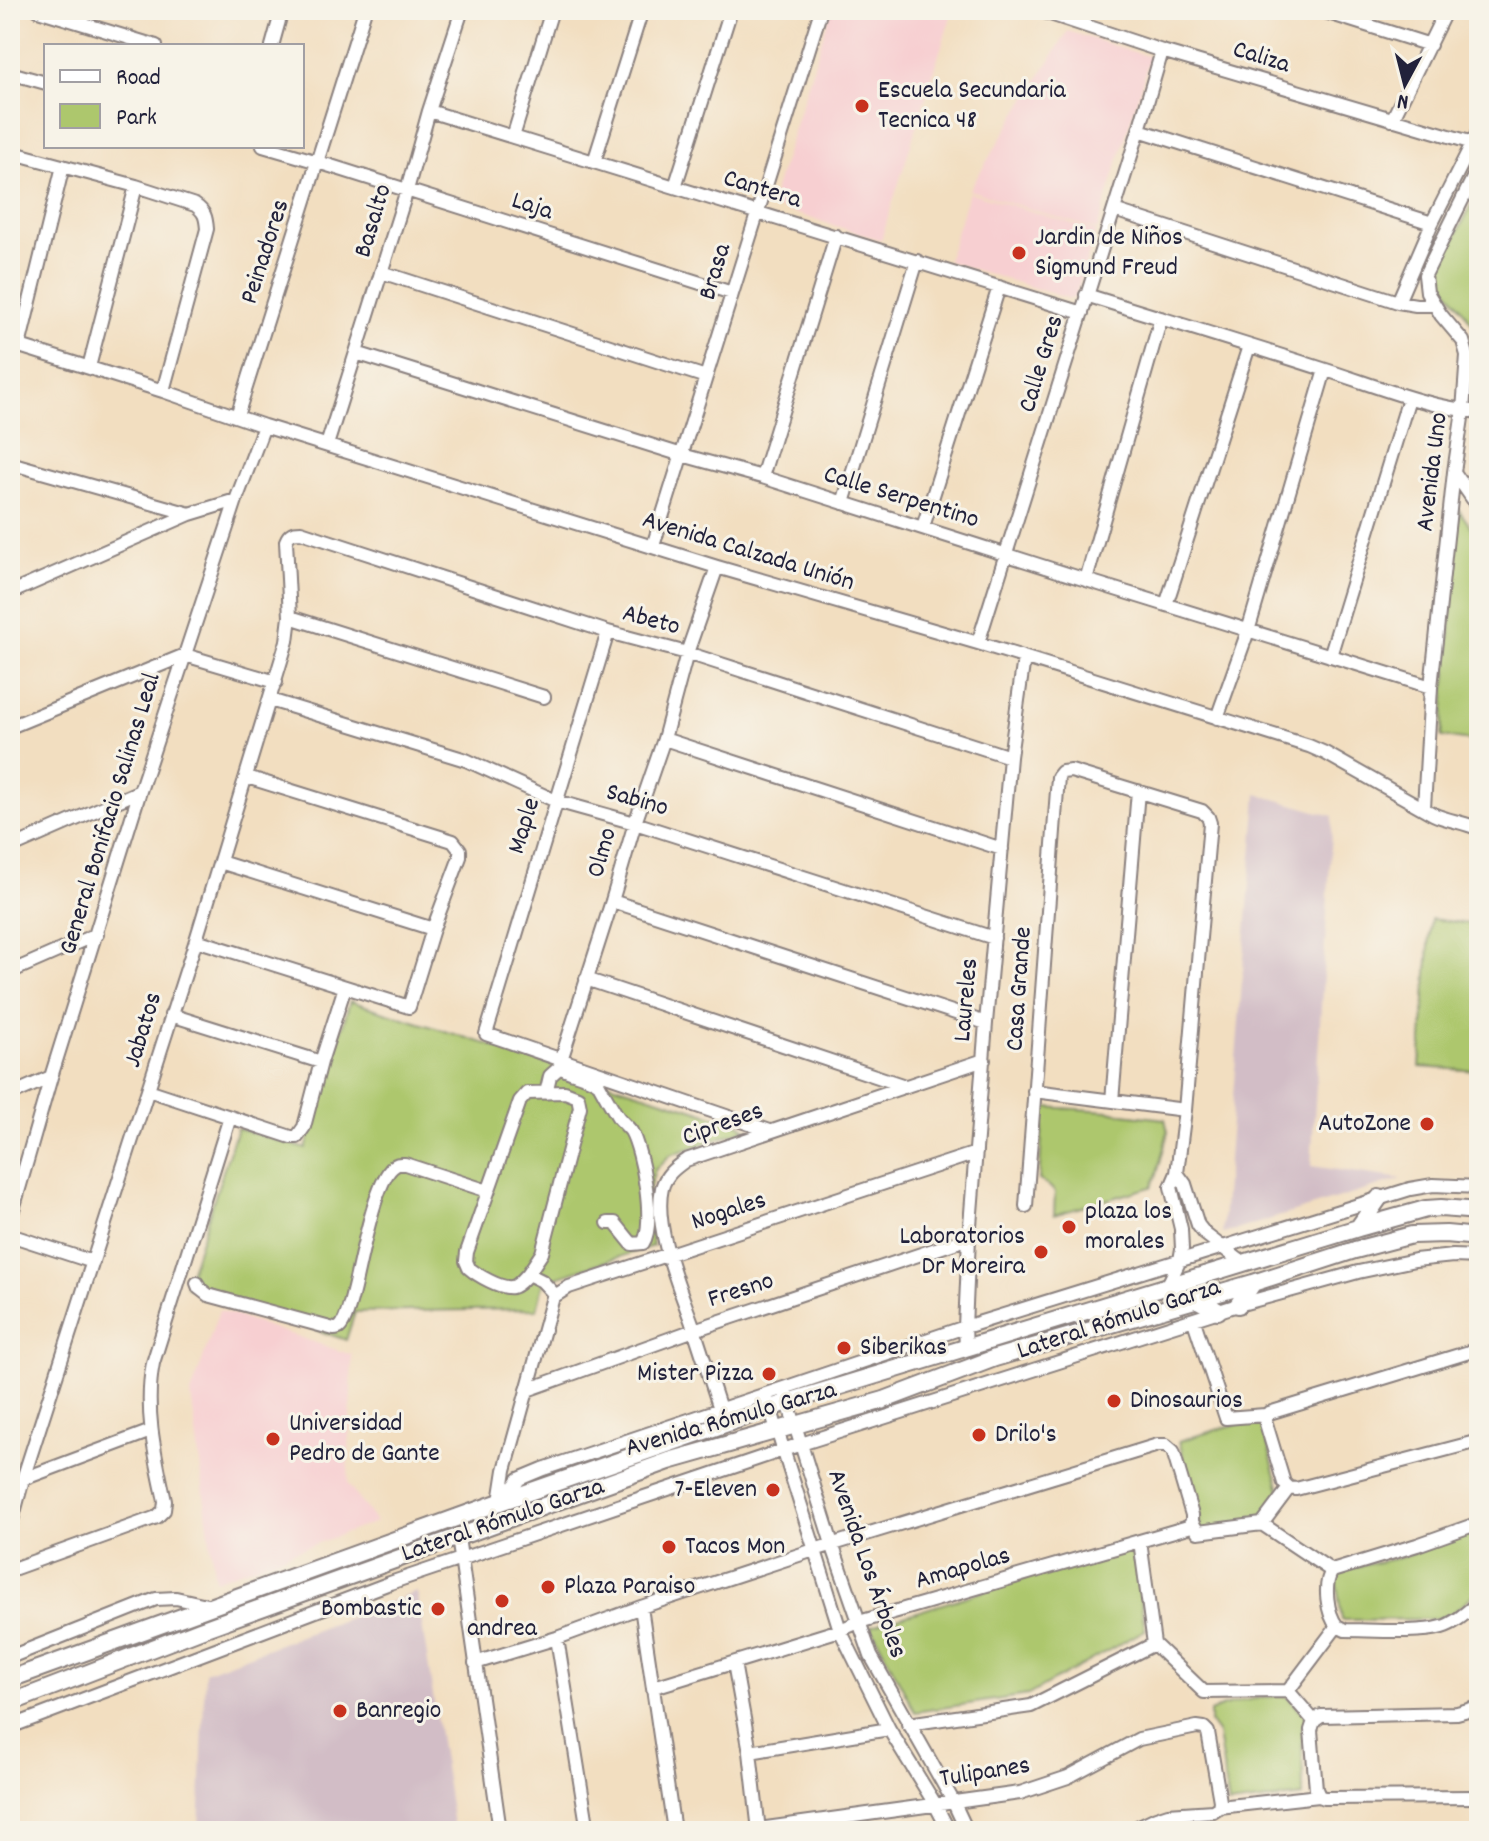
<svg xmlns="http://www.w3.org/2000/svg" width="1489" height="1841" viewBox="0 0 1489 1841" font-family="Dekko,sans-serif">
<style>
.built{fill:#f7cfd1}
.industrial{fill:#d2bdc6}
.green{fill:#adc76d;stroke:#687454;stroke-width:2}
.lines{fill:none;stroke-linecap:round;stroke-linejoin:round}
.minor-casing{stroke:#8a807e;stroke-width:16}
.major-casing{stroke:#8a807e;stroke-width:20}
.minor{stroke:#fff;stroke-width:12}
.major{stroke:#fff;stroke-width:16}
.poi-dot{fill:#c8321e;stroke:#f7f3e8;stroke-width:3}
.labels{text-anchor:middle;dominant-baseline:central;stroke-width:6;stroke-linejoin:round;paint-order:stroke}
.street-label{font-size:26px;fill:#22223b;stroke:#f7f3e8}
.poi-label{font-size:26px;fill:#22223b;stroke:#f7f3e8;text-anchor:start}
</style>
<rect width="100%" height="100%" fill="#f7f3e8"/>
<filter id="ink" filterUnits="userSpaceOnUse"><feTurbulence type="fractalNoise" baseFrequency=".0125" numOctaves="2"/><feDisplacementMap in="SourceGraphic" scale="16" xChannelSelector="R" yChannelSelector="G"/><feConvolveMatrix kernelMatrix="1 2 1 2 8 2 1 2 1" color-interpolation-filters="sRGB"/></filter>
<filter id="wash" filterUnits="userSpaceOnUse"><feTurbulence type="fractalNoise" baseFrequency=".006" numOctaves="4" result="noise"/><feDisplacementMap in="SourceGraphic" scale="32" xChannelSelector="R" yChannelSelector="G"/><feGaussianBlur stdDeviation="1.8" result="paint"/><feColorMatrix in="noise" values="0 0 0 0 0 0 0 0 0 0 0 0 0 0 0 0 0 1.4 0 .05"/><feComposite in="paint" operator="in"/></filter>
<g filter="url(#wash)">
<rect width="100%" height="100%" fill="#f2dec0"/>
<!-- built -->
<path class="built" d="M831,10H953L881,240L778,208L771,202Z
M1068,31L1150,57L1097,230L969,190Z
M969,192L1096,231L1075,297L1070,299L947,261Z
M219,1310L352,1355L348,1484L376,1522L215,1580L191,1394Z"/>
<!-- industrial -->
<path class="industrial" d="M1257,794L1333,816L1311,1166L1402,1179L1222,1234Z
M417,1592L454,1831H199L205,1672Z"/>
<!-- green -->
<path class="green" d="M1479,190V333L1437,273Z
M1459,510L1479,539V742L1442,737Z
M1431,919L1479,925V1071L1420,1067Z
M350,1001L739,1124L746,1129L670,1155L655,1170L646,1199L653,1246L544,1281L537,1309L355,1312L346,1340L186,1286L237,1128L306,1149Z
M1044,1107L1109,1111L1123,1114L1165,1119L1168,1132L1157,1174L1151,1187L1054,1215L1055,1192L1048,1185L1039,1180Z
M1260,1417L1281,1494L1258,1522L1199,1531L1200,1518L1179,1441Z
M1479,1529V1590L1451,1614L1435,1619L1342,1620L1335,1571L1403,1557Z
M1133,1545L1145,1630L1028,1695L915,1712L871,1626Z
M1285,1695L1308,1717L1302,1727L1303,1796L1229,1805L1218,1734L1210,1723V1712C1233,1700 1260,1698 1285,1695Z"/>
</g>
<g filter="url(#ink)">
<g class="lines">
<defs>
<path id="minor" d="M38,10L156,46
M1038,10L1162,51L1473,143
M1319,10L1430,45
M272,46L282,10
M10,73L46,83
M429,111L1082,313
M1392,120L1446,10
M1139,130L1432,223
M513,137L552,10
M263,146L318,162L732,293
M10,152L136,186L195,205C205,212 206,217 207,229L163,391
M594,162L642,10
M675,187L731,10
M1114,210L1398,302L1416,305H1434
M381,272L706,377
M1086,295C1166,320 1246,344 1326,370C1376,386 1426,407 1479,412
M1398,302L1432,223L1479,130
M10,343L163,391L264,426L717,567L978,643L1309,746L1325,753L1433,814C1448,821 1464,822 1479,829
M19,346L63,166
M356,353L682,455L762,477L1086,580L1431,687
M89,367L136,186
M237,416L365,10
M327,445L407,190L429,111L462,10
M10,463L190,514
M1454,472L1479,508
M762,477L836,236
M843,503L917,261
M923,527L999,287
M653,546L821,10
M1086,580L1161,318
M10,593L190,514L236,500
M1166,605L1249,346
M290,617L544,697
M608,632L486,1034L770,1131
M978,643L1139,130L1162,51
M1330,656L1409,398
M270,700L466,760L556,801L635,823L994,938
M1217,718L1248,631L1325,370
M10,727L185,655L276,682
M664,739L1002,849
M1424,808L1431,687L1454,472L1463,411L1467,355L1463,341L1441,315L1427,292L1425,275L1479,166
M10,848L140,791
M220,862L433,929
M612,901L986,1023
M196,940L409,1007L433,929L460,857V850L453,841L247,777
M10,972L97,934
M586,979L905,1086
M171,1015L321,1062
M148,1090L291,1137H297L304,1127L321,1062L345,987
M1034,1091L1185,1110
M546,1093L550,1076L560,1067
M10,1095L51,1077
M1112,1101L1138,791
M1177,1173L1185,1184L1198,1225L1205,1234L1243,1263
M1026,1206L1058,777L1062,772L1071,771L1202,811L1208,817L1210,823L1185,1110L1177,1173L1171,1187L1181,1229L1182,1249L1180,1260L1167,1287
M10,1220L51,1077L140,791L236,500L264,426
M608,1223H615L632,1244L643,1243C656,1224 642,1151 631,1131C627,1126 622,1122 618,1117C611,1106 605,1095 599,1084C588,1075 572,1075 560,1067L561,1060L612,901L635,823L664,739L687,653L717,567
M10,1235L93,1262
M528,1274C523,1279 518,1286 512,1287C501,1289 477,1275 469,1268L466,1261L467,1252L520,1101L527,1093L565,1092L578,1097L580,1107L542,1253L528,1274L542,1281L555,1295
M197,1283L199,1288L208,1295L334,1329C336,1329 338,1329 340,1327C346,1322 351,1300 353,1292C360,1265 374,1183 393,1167C398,1163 399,1164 405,1164L488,1191
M1194,1321L1226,1418L1265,1415L1269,1413L1479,1349
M966,1347L965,1327L969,1238L986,1023L1010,757L1024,658
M527,1390L694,1330L969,1238
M786,1396L832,1544L871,1656L953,1801L967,1831
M768,1401L840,1630L889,1729L935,1804L949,1831
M720,1409C711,1382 702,1354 693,1326C680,1289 653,1227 662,1188C666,1174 675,1168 686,1160L984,1060
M1265,1415V1420L1284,1483L1289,1488
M23,1479L151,1431
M1289,1488L1296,1489L1479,1441
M504,1501L519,1479L543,1469L965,1327L1410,1189L1433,1185L1479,1187
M500,1502L505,1470L553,1297L569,1287L976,1153
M1262,1524L1332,1571
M1262,1524L1289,1488
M10,1528L23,1479L196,940L287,641L290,617L286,541C289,533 293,532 301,532L608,632L687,653L1010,757
M458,1537L500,1831
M1140,1541L1154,1644
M10,1570L157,1517L164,1510L165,1501C155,1455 144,1410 153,1363L230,1117
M1332,1571L1417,1545L1479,1523
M1332,1571C1323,1584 1327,1614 1337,1626
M641,1607L674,1831
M1337,1626L1345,1630C1370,1630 1418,1634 1442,1627C1456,1623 1468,1611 1479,1602
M557,1638L588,1831
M1154,1644L1204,1692L1288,1691
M10,1657L156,1599L176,1598L211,1606
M475,1663L557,1638L641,1607L814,1550L1158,1445H1166L1173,1451L1192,1515V1522L1198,1532L1262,1524
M734,1663L750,1752L759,1831
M654,1687L840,1630L859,1622L1188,1527L1192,1522
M1288,1691L1337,1626
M1288,1691L1314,1721
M1314,1721L1321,1716L1457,1713L1479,1707
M1314,1721L1311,1730L1316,1789L1319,1796
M908,1724L1031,1706L1154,1644
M10,1727L390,1583L801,1444L1238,1305L1358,1272L1415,1260L1453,1256L1479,1257
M750,1752L889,1729
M759,1829L1020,1793L1068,1777L1139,1739L1197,1727L1204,1728L1208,1732L1220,1801L1219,1807
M1129,1831L1156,1818L1168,1814L1213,1811L1219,1807L1319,1796L1324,1798L1479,1797"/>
<path id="major" d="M1358,1228L1379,1198
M1196,1299L1218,1311
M1238,1305L1253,1283
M10,1679L500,1502L788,1402L1358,1228L1426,1209L1441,1208L1479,1211
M10,1703L200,1630L669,1461L884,1400L995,1358L1253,1283L1355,1250L1412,1235L1446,1234L1479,1237"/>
</defs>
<!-- minor casing -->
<use href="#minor" class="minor-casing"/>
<!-- major casing -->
<use href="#major" class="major-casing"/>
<!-- minor -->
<use href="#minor" class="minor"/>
<!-- major -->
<use href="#major" class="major"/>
</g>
</g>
<!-- markers -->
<g class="poi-dot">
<circle cx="862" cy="106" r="8"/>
<circle cx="1019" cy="253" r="8"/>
<circle cx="1427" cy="1124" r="8"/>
<circle cx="1069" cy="1227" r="8"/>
<circle cx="1041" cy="1252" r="8"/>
<circle cx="844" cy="1348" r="8"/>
<circle cx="769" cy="1374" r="8"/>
<circle cx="1114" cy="1401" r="8"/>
<circle cx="979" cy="1435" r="8"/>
<circle cx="273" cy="1439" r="8"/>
<circle cx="773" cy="1490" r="8"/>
<circle cx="669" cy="1547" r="8"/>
<circle cx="548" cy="1587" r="8"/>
<circle cx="502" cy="1601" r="8"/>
<circle cx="438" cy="1609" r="8"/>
<circle cx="340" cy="1711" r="8"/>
</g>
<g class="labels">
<!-- street labels -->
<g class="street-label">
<text transform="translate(1261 58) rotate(17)">Caliza</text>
<text transform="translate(762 190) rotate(17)">Cantera</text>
<text transform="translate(532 207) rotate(18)">Laja</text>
<text transform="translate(374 221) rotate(-73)">Basalto</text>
<text transform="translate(266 252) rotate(-72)">Peinadores</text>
<text transform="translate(716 272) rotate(-73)">Brasa</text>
<text transform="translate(1042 364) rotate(-73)">Calle Gres</text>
<text transform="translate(1433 472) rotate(-83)">Avenida Uno</text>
<text transform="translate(901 498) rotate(17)">Calle Serpentino</text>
<text transform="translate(748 552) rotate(17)">Avenida Calzada Unión</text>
<text transform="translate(651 621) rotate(15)">Abeto</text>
<text transform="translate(637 801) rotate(16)">Sabino</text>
<text transform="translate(111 814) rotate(-73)">General Bonifacio Salinas Leal</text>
<text transform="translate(525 826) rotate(-73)">Maple</text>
<text transform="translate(603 853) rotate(-74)">Olmo</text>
<text transform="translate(1020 989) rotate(-86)">Casa Grande</text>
<text transform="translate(967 1000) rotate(-85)">Laureles</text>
<text transform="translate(144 1030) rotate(-73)">Jabatos</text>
<text transform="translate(723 1125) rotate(-20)">Cipreses</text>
<text transform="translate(729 1212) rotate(-18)">Nogales</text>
<text transform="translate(741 1291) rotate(-18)">Fresno</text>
<text transform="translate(1119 1320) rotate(-18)">Lateral Rómulo Garza</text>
<text transform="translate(731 1420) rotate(-16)">Avenida Rómulo Garza</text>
<text transform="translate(503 1521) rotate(-19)">Lateral Rómulo Garza</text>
<text transform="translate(866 1564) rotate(71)">Avenida Los Árboles</text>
<text transform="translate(963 1569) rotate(-16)">Amapolas</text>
<text transform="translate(985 1773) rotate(-9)">Tulipanes</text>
</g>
<!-- poi labels -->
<g class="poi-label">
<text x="878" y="91">Escuela Secundaria<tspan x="878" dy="30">Tecnica 48</tspan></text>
<text x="1035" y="238">Jardin de Niños<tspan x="1035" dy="30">Sigmund Freud</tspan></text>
<text x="1411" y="1124" text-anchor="end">AutoZone</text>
<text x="1085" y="1212">plaza los<tspan x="1085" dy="30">morales</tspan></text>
<text x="1025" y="1237" text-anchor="end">Laboratorios<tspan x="1025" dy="30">Dr Moreira</tspan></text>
<text x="860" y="1348">Siberikas</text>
<text x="753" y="1374" text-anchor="end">Mister Pizza</text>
<text x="1130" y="1401">Dinosaurios</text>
<text x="289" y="1424">Universidad<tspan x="289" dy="30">Pedro de Gante</tspan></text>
<text x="995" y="1435">Drilo's</text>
<text x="757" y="1490" text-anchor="end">7-Eleven</text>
<text x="685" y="1547">Tacos Mon</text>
<text x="564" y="1587">Plaza Paraiso</text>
<text x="422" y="1609" text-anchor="end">Bombastic</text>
<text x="502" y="1629" text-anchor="middle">andrea</text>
<text x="356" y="1711">Banregio</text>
</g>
</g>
<!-- margin -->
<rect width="1489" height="1841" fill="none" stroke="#f7f3e8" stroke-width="40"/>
<!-- legend -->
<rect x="44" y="44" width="260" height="104" fill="#f7f3e8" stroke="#a29fa3" stroke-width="2"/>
<rect x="60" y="70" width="40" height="12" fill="#ffffff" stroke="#a29fa3" stroke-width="2"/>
<text x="116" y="84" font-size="24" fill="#22223b">Road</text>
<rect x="60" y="104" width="40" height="24" fill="#adc76d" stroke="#a29fa3" stroke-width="2"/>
<text x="116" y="124" font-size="24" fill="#22223b">Park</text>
<!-- north arrow -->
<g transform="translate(1405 84) rotate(187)" stroke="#f7f3e8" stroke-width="6" paint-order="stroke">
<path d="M0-6L14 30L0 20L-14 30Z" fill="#22223b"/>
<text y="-12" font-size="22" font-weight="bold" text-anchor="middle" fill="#22223b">N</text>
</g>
</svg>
